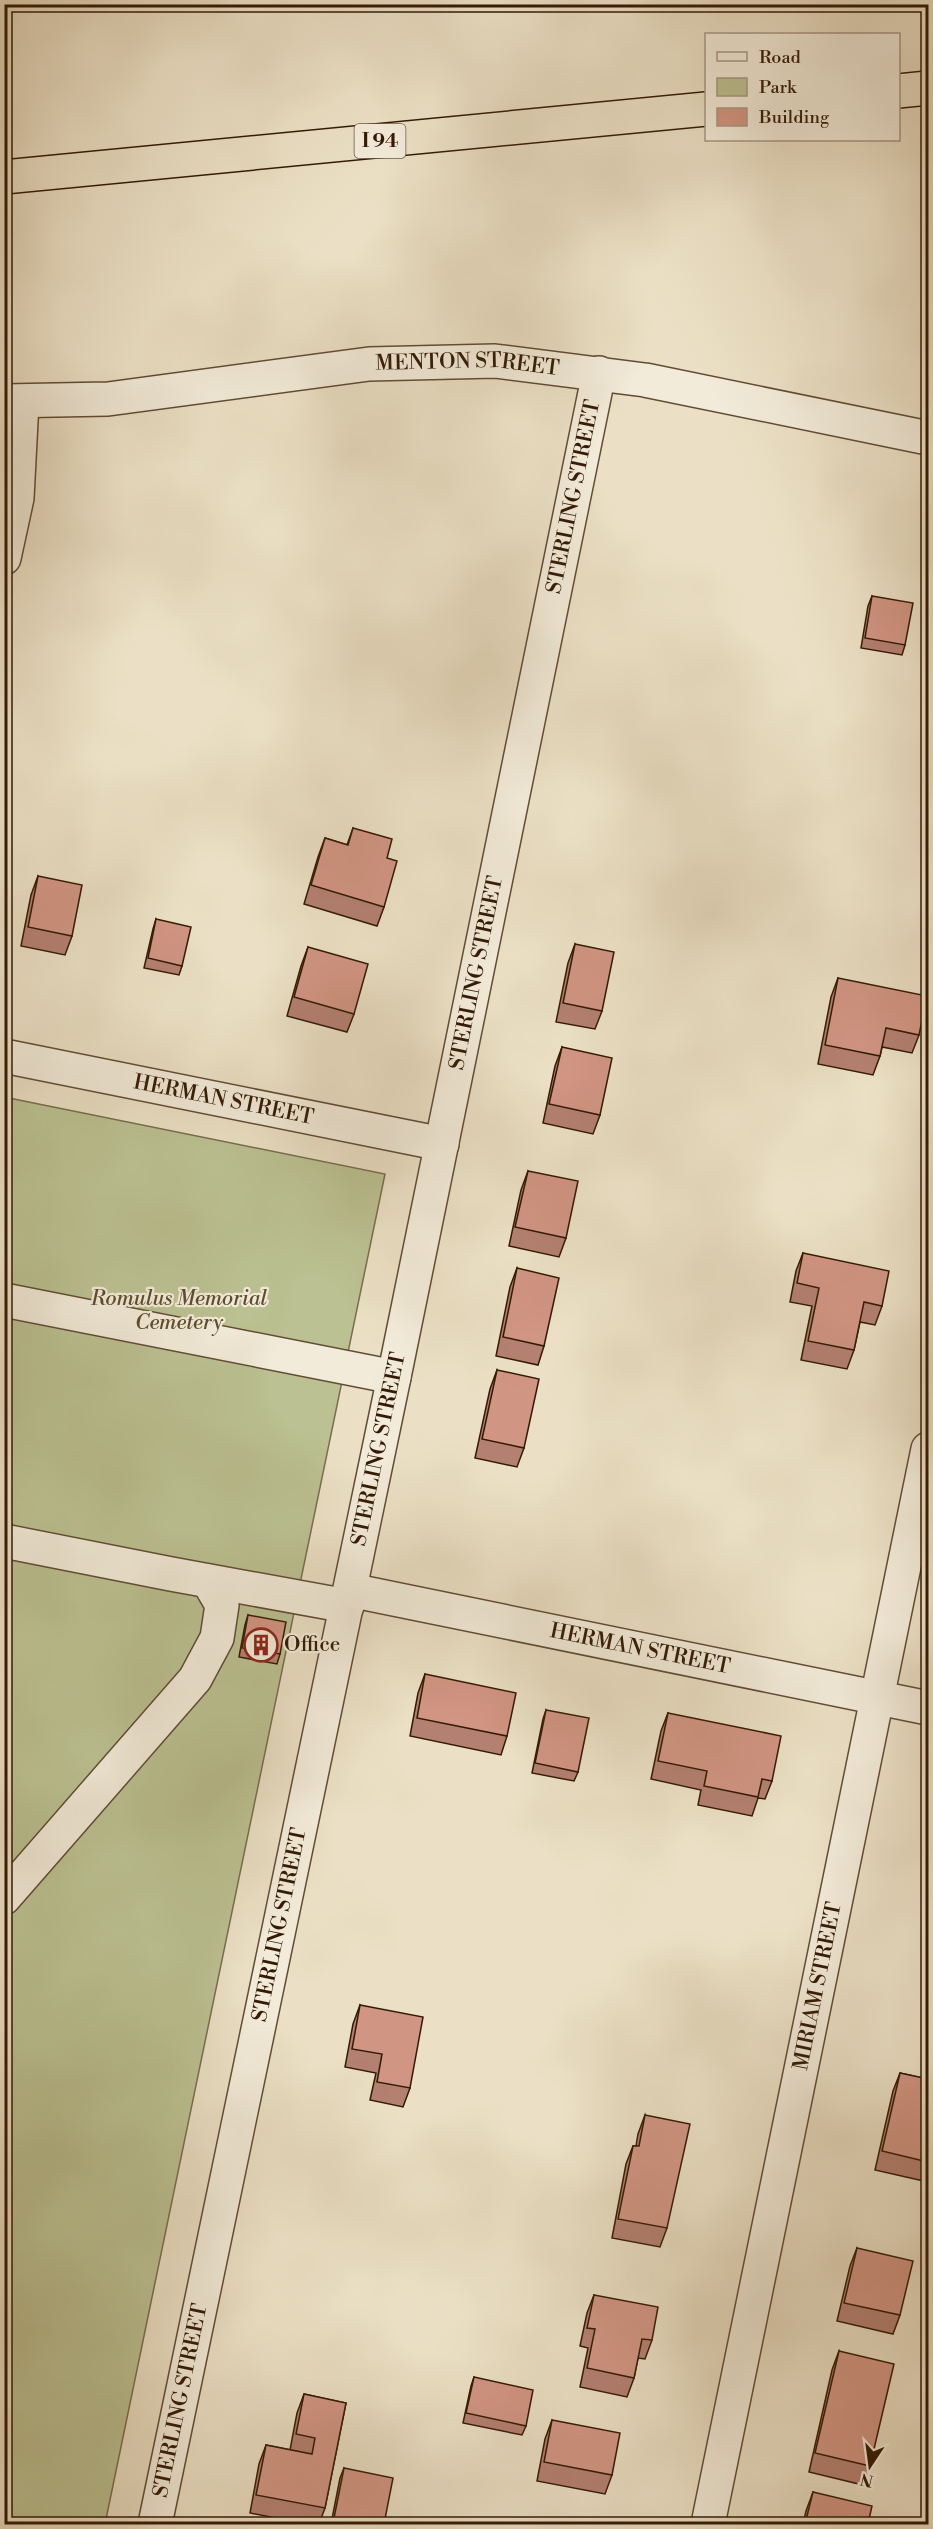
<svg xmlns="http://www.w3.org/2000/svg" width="933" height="2529" viewBox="0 0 933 2529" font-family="'Libre Bodoni',serif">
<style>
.green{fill:#bbc192;stroke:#776e4c;stroke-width:1.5}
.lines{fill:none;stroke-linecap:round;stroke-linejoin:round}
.minor-casing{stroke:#614c35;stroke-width:36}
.highway-casing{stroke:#331a05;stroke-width:36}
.minor{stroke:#f2ebd9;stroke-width:33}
.highway{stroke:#ebe0c5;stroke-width:33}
.wall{fill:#b48071;stroke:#331a05;stroke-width:1.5}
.building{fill:#d19583;stroke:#331a05;stroke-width:1.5}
.labels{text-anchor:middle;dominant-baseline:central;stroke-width:4.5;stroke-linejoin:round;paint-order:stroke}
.shield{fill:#f2ebd9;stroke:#6c5945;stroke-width:1.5}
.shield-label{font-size:20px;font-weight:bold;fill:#331a05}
.street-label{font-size:21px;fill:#331a05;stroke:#f2ebd9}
.park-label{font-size:21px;font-style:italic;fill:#5c4c2f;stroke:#f2ebd9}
.poi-label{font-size:21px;fill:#331a05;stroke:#f2ebd9;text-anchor:start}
</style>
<rect width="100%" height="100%" fill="#ebe0c5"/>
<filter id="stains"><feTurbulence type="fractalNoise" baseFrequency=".00333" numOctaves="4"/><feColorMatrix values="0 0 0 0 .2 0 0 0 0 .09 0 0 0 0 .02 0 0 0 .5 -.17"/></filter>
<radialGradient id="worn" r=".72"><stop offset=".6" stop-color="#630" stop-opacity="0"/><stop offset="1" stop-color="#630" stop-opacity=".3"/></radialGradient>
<!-- green -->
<path class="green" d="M4,1097L385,1174L105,2524H5Z"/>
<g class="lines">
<defs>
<g id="minor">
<path id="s1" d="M4,401L108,399L369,364L495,361L645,380L928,438"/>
<path d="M4,558L17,498L22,402"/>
<path id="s2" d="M4,1056L442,1144"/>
<path d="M4,1300L394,1377"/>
<path d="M4,1541L171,1574L347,1606"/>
<path id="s3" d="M350,1590L928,1708"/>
<path d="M4,1898L195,1679L217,1638L222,1605L208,1581"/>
<path id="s4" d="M155,2524L394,1377L599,373"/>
<path id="s5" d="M708,2524L928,1449"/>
</g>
<path id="highway" d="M898,91L928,88
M4,177L706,109"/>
</defs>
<!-- minor casing -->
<use href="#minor" class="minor-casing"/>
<!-- highway casing -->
<use href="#highway" class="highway-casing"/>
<!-- minor -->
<use href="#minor" class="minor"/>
<!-- highway -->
<use href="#highway" class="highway"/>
</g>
<!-- wall -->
<path class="wall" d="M872,596L905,645L902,655L861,648L868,606Z
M353,828L387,858L384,907L377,926L304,904L318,857L325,838L347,845Z
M38,876L72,936L65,955L21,946L31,895Z
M156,919L182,966L179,975L144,968L153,929Z
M575,944L602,1011L595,1029L556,1022L568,963Z
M308,947L354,1014L347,1032L287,1016L301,966Z
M838,978L919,1035L912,1053L882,1047L880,1056L873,1075L818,1064L831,997Z
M562,1047L600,1115L593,1134L543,1123L555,1066Z
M528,1171L566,1238L559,1257L509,1246L521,1190Z
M803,1253L882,1306L875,1325L860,1322L854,1350L847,1369L801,1360L812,1306L790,1302L796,1271Z
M517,1268L544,1346L538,1365L496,1356L510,1287Z
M497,1370L524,1448L517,1467L475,1458L490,1389Z
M248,1615L280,1654L277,1664L239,1657L245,1625Z
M425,1674L507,1736L501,1755L410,1736L418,1693Z
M546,1710L578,1772L574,1781L532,1773L543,1719Z
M668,1713L772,1781L765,1799L758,1798L752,1816L698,1805L701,1790L651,1779L661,1731Z
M360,2005L410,2088L403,2107L370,2100L376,2073L345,2067L353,2024Z
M900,2073L928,2079V2182L875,2170L893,2091Z
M645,2115L667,2228L660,2247L612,2238L626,2164L633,2146H636L638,2134Z
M857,2248L900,2315L893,2334L837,2321L850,2266Z
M594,2295L652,2340L645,2359L638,2358L634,2378L627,2397L580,2387L588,2348L580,2346L587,2313Z
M839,2351L870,2466L863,2485L809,2472L832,2370Z
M474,2377L526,2426L522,2435L463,2423L471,2386Z
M304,2394L346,2403L325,2508L319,2524H307L250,2513L259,2464L266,2445L290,2450L297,2413Z
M552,2420L612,2475L605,2494L537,2481L545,2439Z
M344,2468L384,2524H331L340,2478Z
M813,2492L868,2524H803L806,2511Z"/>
<!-- building -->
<path class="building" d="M872,596L913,603L905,645L865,638Z
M353,828L392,839L387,858L397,861L384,907L311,885L325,838L348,845Z
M38,876L82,885L72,936L28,927Z
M156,919L191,927L182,966L148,958Z
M575,944L614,952L602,1011L563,1003Z
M308,947L368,964L354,1014L294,997Z
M838,978L927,996L919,1035L886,1028L880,1056L825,1045Z
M562,1047L612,1058L600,1115L549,1104Z
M528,1171L578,1181L566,1238L515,1227Z
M803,1253L889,1271L882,1306L864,1302L854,1350L808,1341L819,1288L797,1283Z
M517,1268L559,1278L544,1346L503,1337Z
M497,1370L539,1379L524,1448L482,1439Z
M248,1615L286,1622L280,1654L242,1648Z
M425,1674L516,1693L507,1736L417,1718Z
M546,1710L589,1718L578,1772L535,1763Z
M668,1713L781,1736L772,1781L762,1779L758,1797L704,1786L707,1771L658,1761Z
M360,2005L423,2017L410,2088L377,2082L382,2054L352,2049Z
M900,2073L928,2079V2162L882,2151Z
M645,2115L690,2124L667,2228L618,2219L633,2146H639Z
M857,2248L913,2261L900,2315L844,2303Z
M594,2295L658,2307L652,2340L642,2339L634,2378L587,2368L595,2329L587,2328Z
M839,2351L894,2364L870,2466L815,2453Z
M474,2377L533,2390L526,2426L466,2413Z
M304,2394L346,2403L325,2508L256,2495L266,2445L312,2454L315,2438L296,2434Z
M552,2420L620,2433L612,2475L544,2462Z
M344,2468L393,2478L384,2524H368L334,2518Z
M813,2492L872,2506L868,2524H805Z"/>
<!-- icons -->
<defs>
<symbol id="building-ring" viewBox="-11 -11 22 22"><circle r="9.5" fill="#f2ebd9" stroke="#8f2418" stroke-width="1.5"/><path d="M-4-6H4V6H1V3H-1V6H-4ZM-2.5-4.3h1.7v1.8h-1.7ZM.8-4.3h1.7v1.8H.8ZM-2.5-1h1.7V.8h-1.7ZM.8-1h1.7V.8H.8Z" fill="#8f2418"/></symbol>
</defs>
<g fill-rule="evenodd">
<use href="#building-ring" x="242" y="1626" width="38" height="38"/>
</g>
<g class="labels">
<!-- shield labels -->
<rect class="shield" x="354.5" y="124" width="51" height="34" rx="4.5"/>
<g class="shield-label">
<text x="380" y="141">I 94</text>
</g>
<!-- street labels -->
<g class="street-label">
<text stroke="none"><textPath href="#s1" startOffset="466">MENTON STREET</textPath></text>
<text stroke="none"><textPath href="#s4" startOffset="2070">STERLING STREET</textPath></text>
<text stroke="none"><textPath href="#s4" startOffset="1584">STERLING STREET</textPath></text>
<text stroke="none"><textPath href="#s2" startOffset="224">HERMAN STREET</textPath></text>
<text stroke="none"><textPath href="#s4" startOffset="1098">STERLING STREET</textPath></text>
<text stroke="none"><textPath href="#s3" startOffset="296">HERMAN STREET</textPath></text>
<text stroke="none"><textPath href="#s4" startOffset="612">STERLING STREET</textPath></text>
<text stroke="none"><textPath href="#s5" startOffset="549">MIRIAM STREET</textPath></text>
<text stroke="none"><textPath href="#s4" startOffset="126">STERLING STREET</textPath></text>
</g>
<!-- park labels -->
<g class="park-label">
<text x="179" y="1299">Romulus Memorial<tspan x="179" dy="24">Cemetery</tspan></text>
</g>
<!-- poi labels -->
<g class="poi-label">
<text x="284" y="1645">Office</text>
</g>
</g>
<!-- margin -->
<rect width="933" height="2529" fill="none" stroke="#ebe0c5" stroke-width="24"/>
<rect x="6" y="6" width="921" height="2517" fill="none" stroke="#331a05" stroke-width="3"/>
<rect x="12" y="12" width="909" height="2505" fill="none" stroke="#331a05" stroke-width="1.5"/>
<!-- legend -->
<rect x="705" y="33" width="195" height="108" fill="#f2ebd9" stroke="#a69784" stroke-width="1.5"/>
<rect x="717" y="52" width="30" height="9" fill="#f2ebd9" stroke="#a69784" stroke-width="1.5"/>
<text x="759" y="63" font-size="18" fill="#331a05">Road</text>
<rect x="717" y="78" width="30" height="18" fill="#bbc192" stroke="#a69784" stroke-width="1.5"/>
<text x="759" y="93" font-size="18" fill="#331a05">Park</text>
<rect x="717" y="108" width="30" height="18" fill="#d19583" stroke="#a69784" stroke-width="1.5"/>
<text x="759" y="123" font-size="18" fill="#331a05">Building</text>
<!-- north arrow -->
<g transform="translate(870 2466) rotate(193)" stroke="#f2ebd9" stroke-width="4.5" paint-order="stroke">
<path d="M0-4.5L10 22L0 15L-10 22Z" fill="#331a05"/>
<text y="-9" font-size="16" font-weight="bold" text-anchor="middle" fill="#331a05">N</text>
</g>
<rect width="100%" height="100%" filter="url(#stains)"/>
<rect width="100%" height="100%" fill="url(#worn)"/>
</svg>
